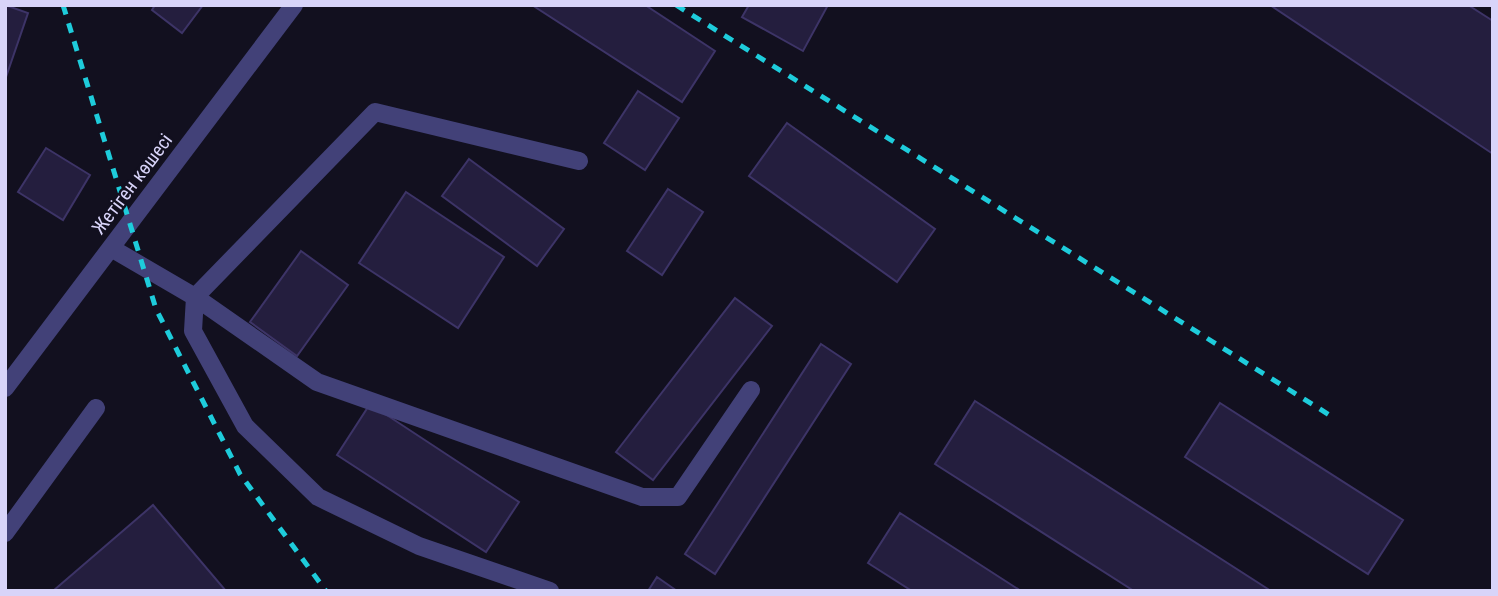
<svg xmlns="http://www.w3.org/2000/svg" width="1498" height="596" viewBox="0 0 1498 596" font-family="'Roboto Condensed',sans-serif">
<style>
.building{fill:#241e3e;stroke:#3d3467;stroke-width:2}
.lines{fill:none;stroke-linecap:round;stroke-linejoin:round}
.minor{stroke:#424178;stroke-width:18}
.rail{stroke:#1eccdb;stroke-width:5;stroke-dasharray:10 9;stroke-linecap:butt}
.labels{text-anchor:middle;dominant-baseline:central;stroke-width:5;stroke-linejoin:round;paint-order:stroke}
.street-label{font-size:19px;fill:#d8d4f9;stroke:#12101f}
</style>
<rect width="100%" height="100%" fill="#12101f"/>
<!-- building -->
<path class="building" d="M5,5L28,13L5,80Z
M155,5H203L182,33L152,10Z
M532,5H645L715,51L682,102Z
M749,5H828L803,51L742,17Z
M1270,5H1468L1493,21V154Z
M638,91L679,118L645,170L604,143Z
M787,123L935,229L897,282L749,176Z
M46,148L90,175L63,220L18,192Z
M469,159L564,229L537,266L442,196Z
M668,189L703,212L662,275L627,251Z
M406,192L504,257L458,328L359,263Z
M301,251L348,285L297,356L250,322Z
M735,298L772,326L653,480L616,452Z
M821,344L851,364L715,574L685,554Z
M975,401L1271,591H1134L935,464Z
M1220,403L1403,520L1368,574L1185,457Z
M370,404L519,502L486,552L337,455Z
M153,505L226,591H53Z
M900,513L1021,591H912L868,563Z
M657,577L677,591H648Z"/>
<g class="lines">
<!-- minor -->
<path class="minor" d="M111,248L195,297L375,112L579,161
M5,388L294,5
M5,533L96,408
M550,591L419,546L318,497L245,426L193,331L195,297L317,382L642,497H678L751,390"/>
<!-- rail -->
<path class="rail" d="M63,5L156,309L240,474L326,591
M676,5L1331,416"/>
</g>
<g class="labels">
<!-- street labels -->
<g class="street-label">
<text transform="translate(132 184) rotate(-53)">Жетіген көшесі</text>
</g>
</g>
<!-- border -->
<rect width="1498" height="596" fill="none" stroke="#d8d4f9" stroke-width="14"/>
</svg>
